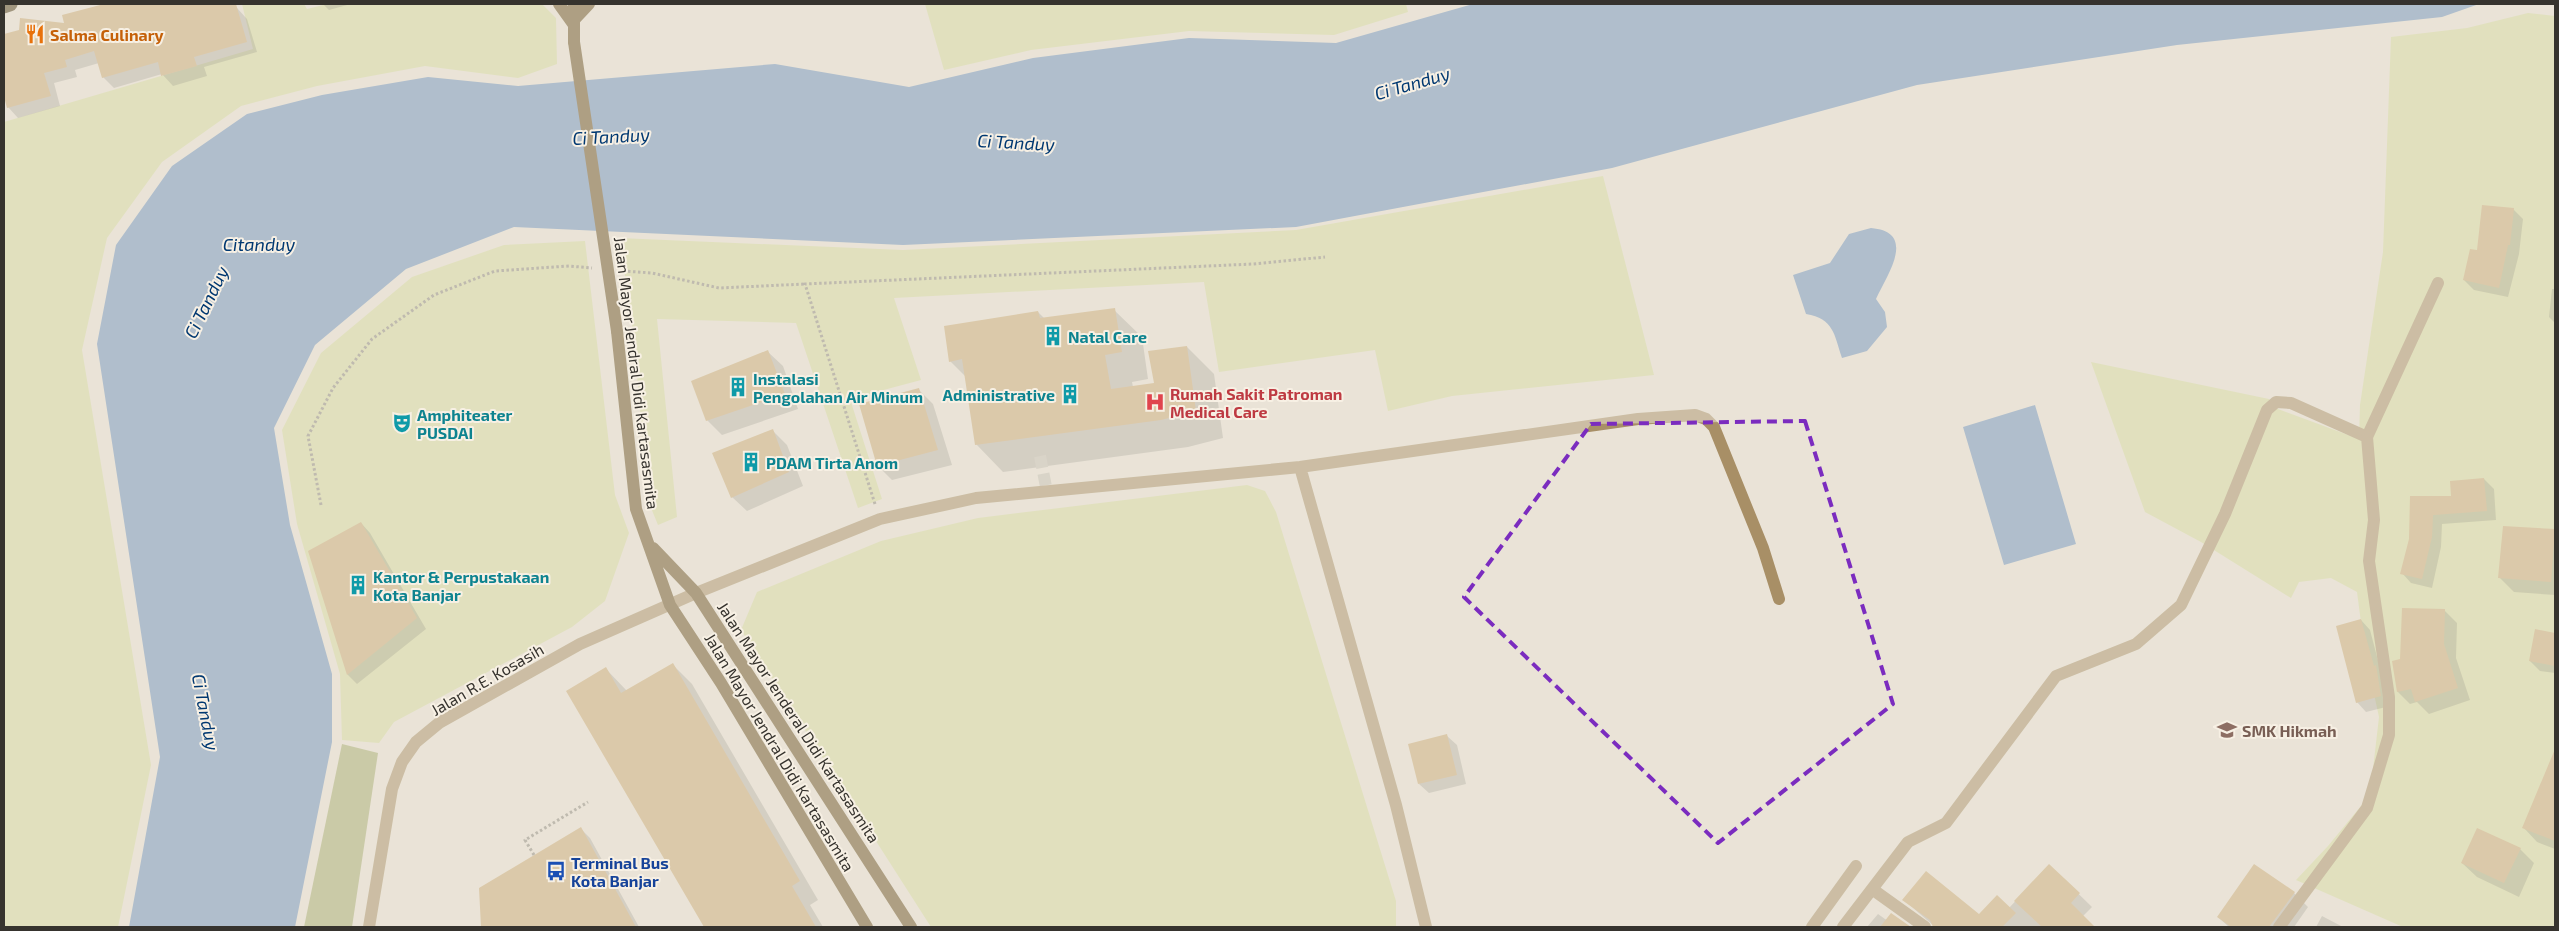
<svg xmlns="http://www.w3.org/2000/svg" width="2559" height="931" viewBox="0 0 2559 931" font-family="'Exo 2',sans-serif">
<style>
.green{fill:#d7dca0}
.forest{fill:#a5aa6e}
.water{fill:#6b90bf}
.shadow{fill:#0003}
.building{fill:#cba973}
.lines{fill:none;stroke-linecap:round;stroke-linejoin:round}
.minor-tunnel{stroke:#c6c0b5;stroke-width:12;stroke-dasharray:12 6;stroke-linecap:butt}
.path{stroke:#8c877e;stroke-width:3;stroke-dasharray:2.5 2.5;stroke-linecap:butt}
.minor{stroke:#a88f66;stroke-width:12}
.major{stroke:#674d1e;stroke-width:12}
.highway{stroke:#4b3815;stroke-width:15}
.major-bridge{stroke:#674d1e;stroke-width:12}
.marked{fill:none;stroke:#7b2cbf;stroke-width:4;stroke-dasharray:10 6;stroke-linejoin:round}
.labels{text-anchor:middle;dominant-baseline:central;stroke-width:4;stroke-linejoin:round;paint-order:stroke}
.food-label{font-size:16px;font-weight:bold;fill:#c56008;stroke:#f7f0e4;text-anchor:start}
.culture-label{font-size:16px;font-weight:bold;fill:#0d838f;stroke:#f7f0e4;text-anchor:start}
.street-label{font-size:16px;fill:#36332e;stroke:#f7f0e4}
.health-label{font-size:16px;font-weight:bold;fill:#be3a42;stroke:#f7f0e4;text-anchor:start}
.education-label{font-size:16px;font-weight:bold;fill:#785e54;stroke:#f7f0e4;text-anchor:start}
.transit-label{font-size:16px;font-weight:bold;fill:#164399;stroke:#f7f0e4;text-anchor:start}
.water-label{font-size:18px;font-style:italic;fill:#003871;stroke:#f7f0e4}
</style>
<rect width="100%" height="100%" fill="#eae3d7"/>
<!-- green -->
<path class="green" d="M242,4H304L307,9L327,4H542L556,18L557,64L518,78L425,66L317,86L241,106L162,162L107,238L82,350L151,765L118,927H4V122L253,49Z
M925,4H1406L1408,12L1334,35L1189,31L1031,50L944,70Z
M2528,13L2555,16V927H2403L2296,880L2328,846L2370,795L2379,717L2365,653L2357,592L2331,578L2299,582L2291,598L2201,542L2145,512L2091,362L2269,399L2278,409L2359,439L2360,405L2383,252L2391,37L2467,28Z
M1603,176L1654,375L1452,396L1388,411L1375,350L1219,372L1204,282L894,298L921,380L850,399L882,499L858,508L796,323L657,319L677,517L658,525L649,503L631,313L619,238L903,250L1296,230Z
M585,241L615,495L629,533L605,601L572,627L394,722L379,743L342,740L340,674L297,524L282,430L321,353L412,277L504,245Z
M1247,485L1265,491L1276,512L1396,901V927H931L741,630L757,592L881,541L978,518Z"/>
<!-- forest -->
<path class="forest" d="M342,744L378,753L352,927H304Z"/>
<!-- water -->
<path class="water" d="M1473,4H2479L2442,17L2177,45L1917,85L1612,168L1296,227L903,245L514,227L406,269L315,345L274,428L290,525L332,674V742L295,927H129L160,757L97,344L116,245L172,166L247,114L322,95L428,77L518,86L775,64L909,87L1033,58L1189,38L1336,43Z
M1871,228C1918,232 1887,275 1876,299L1885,312L1887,327L1867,351L1842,358C1834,334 1834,319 1806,314L1793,275L1830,263L1849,234Z
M2035,405L2076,544L2004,565L1963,427Z"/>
<!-- shadow -->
<path class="shadow" d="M106,4H205L209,17L237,8L247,19L257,52L204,67L207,76L173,86L162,74L114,88L103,77L99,63L75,70L77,77L54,83L60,106L18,118L8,107L4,93V36L65,24L63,16Z
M323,4H351L329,10Z
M2513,209L2523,219L2519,254L2508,297L2474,290L2464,280L2479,252Z
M2552,289H2555V323L2549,317Z
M1114,310L1142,337L1148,379L1132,382L1133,387L1156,384L1187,347L1214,374L1223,438L1188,447L1003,472L976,444L966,377L950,361L1038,312L1045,319Z
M768,352L783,366L798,409L722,435L707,420Z
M919,390L933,404L952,465L892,480L878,466Z
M772,430L787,445L803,486L747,511L732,497Z
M2484,479L2494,489L2496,520L2442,524L2441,547L2432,588L2411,583L2402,573L2410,539L2411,497L2452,498Z
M361,523L370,533L426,629L357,684L348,675L309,552Z
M2554,530L2555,595L2514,592L2500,578Z
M2444,610L2457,623L2456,658L2470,700L2429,714L2417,702L2410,704L2398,692L2402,660Z
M2361,620L2370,630L2390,706L2366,712L2357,702Z
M2536,630L2555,634V673L2540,671L2530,661Z
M673,665L692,684L818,900L810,905L823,927H705L568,691L606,669L627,691Z
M1447,736L1457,745L1466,784L1429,793L1419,784Z
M2545,776L2555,780V849L2537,842L2524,828Z
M581,829L590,838L639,927H482L480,888Z
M2520,849L2534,863L2519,897L2477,877L2462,863Z
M2049,865L2092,907L2083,916L2094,927H1935L1904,900L1979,916L2009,908Z
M2294,893L2308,907L2294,927H2229L2218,917Z
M1878,914L1892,924L1895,927H1867Z
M2322,916L2343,927H2316Z"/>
<!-- building -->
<path class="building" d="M104,4H236L247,42L194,57L197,66L161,76L158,62L102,78L94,51L65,60L67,67L44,73L51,96L7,108L4,97V34L19,30L20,18L64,23L62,15Z
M2482,205L2514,208L2510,245H2508L2499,288L2463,280L2470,249L2477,250Z
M1115,308L1122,352L1105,355L1111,389L1154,383L1148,351L1187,346L1196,411L1161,420L975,445L962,359L949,362L944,326L1038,311L1040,318Z
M768,350L785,394L706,421L691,381Z
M919,388L938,450L877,466L859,404Z
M773,429L789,472L731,498L712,453Z
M2484,478L2487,511L2433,515L2432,537L2422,579L2400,574L2409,539L2410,496H2451L2450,481Z
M361,522L417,618L347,675L308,551Z
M2503,526L2555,529L2551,582L2498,578Z
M2402,608L2445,609L2444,644L2458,688L2415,702L2411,689L2397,692L2392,661L2400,659Z
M2361,619L2374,666L2376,665L2381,696L2356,703L2336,626Z
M2535,629L2555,633V666L2529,661Z
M673,663L800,881L792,886L816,927H704L566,691L606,667L621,693Z
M1447,734L1457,775L1418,784L1408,744Z
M2555,749V841L2522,828Z
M581,827L636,927H481L479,888Z
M2477,828L2521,848L2504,883L2461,863Z
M2049,864L2080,893L2071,903L2095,927H2042L2014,901Z
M2254,864L2295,892L2269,927H2231L2217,917Z
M1926,871L1979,914L1997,895L2016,913L2002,927H1933L1930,920L1902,900Z
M1891,913L1911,927H1880Z"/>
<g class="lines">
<!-- minor-tunnel -->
<path class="minor-tunnel" d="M1040,456L1047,492"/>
<!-- path -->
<path class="path" d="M623,271L652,273L719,288L805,284
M875,504L805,284L1253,264L1325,257
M321,505L308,436L333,388L372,339L434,295L495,271L569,266L592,268
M534,855L525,840L588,802"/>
<!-- minor -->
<path class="minor" d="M1300,467L1396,805L1426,927
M1872,889L1925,927
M369,927L392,789L402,762L416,742L439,723L580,644L696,593L880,519L976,498L1300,467L1638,419L1695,415L1706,419L1714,427L1763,548L1779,599
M1812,927L1856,866
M1843,927L1908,842L1946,823L2056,676L2136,644L2181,605L2225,514L2267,410L2276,402L2291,403L2367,437
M2279,927L2367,808L2389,735V697L2369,561L2374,520L2367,437L2438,283"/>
<!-- major -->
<path class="major" d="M559,4L574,25
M574,4V42
M574,20L589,4
M617,331L636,509L670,605L721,683L867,927
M653,548L696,593L911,927"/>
<!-- highway -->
<path class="highway" d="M4,6L10,4"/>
<!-- major-bridge -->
<path class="major-bridge" d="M574,42L617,331"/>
</g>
<!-- marked area -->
<path d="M0 0H2559V931H0ZM1805,421L1893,704L1718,843L1464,597L1591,424Z" fill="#eae3d7" fill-opacity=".55" fill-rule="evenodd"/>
<path class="marked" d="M1805,421L1893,704L1718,843L1464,597L1591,424Z"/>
<!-- icons -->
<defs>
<symbol id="restaurant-bare" viewBox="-9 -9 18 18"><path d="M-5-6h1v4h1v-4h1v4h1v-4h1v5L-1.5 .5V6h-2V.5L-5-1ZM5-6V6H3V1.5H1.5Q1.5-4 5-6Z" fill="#e8710a" stroke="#f7f0e4" stroke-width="2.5" paint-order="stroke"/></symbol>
<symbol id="building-bare" viewBox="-9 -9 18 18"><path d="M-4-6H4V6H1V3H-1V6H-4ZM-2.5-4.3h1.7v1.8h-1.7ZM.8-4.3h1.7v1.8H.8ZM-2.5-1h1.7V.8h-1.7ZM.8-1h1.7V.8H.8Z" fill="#0f9aa8" stroke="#f7f0e4" stroke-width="2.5" paint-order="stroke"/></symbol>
<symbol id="hospital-bare" viewBox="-9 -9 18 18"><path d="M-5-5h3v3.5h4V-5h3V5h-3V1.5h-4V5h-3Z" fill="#e0444e" stroke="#f7f0e4" stroke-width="2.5" paint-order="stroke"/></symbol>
<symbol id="theatre-bare" viewBox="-9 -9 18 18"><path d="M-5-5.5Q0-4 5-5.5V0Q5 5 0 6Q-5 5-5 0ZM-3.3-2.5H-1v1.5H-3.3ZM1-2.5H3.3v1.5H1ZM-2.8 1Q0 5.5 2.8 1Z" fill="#0f9aa8" stroke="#f7f0e4" stroke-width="2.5" paint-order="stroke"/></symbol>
<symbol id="school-bare" viewBox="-9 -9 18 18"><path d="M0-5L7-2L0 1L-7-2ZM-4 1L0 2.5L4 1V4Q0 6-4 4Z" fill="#8d6e63" stroke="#f7f0e4" stroke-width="2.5" paint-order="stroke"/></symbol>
<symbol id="bus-bare" viewBox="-9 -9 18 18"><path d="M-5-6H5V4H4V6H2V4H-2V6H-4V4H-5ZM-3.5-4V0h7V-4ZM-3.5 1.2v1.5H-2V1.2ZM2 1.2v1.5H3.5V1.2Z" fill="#1a4fb4" stroke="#f7f0e4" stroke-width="2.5" paint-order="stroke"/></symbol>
</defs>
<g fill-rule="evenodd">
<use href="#restaurant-bare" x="21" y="20" width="28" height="28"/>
<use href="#building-bare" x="1039" y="322" width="28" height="28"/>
<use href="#building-bare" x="724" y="373" width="28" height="28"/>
<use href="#building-bare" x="1056" y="380" width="28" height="28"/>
<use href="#hospital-bare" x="1141" y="388" width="28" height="28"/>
<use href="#theatre-bare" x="388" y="409" width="28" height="28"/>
<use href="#building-bare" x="737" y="448" width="28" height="28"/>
<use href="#building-bare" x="344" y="571" width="28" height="28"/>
<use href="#school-bare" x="2213" y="716" width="28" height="28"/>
<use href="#bus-bare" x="542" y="857" width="28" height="28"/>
</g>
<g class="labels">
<!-- food labels -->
<g class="food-label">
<text x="50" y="34">Salma Culinary</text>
</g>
<!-- culture labels -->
<g class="culture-label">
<text x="1068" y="336">Natal Care</text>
<text x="753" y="378">Instalasi<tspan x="753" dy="18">Pengolahan Air Minum</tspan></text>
<text x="1055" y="394" text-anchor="end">Administrative</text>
<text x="417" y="414">Amphiteater<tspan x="417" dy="18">PUSDAI</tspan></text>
<text x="766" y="462">PDAM Tirta Anom</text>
<text x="373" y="576">Kantor &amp; Perpustakaan<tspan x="373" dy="18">Kota Banjar</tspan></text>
</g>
<!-- street labels -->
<g class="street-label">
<text transform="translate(637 373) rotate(83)">Jalan Mayor Jendral Didi Kartasasmita</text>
<text transform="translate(487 679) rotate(-30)">Jalan R.E. Kosasih</text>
<text transform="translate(799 722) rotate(57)">Jalan Mayor Jenderal Didi Kartasasmita</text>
<text transform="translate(780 752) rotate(59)">Jalan Mayor Jendral Didi Kartasasmita</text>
</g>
<!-- health labels -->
<g class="health-label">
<text x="1170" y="393">Rumah Sakit Patroman<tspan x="1170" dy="18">Medical Care</tspan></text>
</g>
<!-- education labels -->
<g class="education-label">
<text x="2242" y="730">SMK Hikmah</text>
</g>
<!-- transit labels -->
<g class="transit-label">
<text x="571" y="862">Terminal Bus<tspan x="571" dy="18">Kota Banjar</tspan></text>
</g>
<!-- water labels -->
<g class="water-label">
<text transform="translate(1412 83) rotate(-16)">Ci Tanduy</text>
<text transform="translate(611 136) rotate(-3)">Ci Tanduy</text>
<text transform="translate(1016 142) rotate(3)">Ci Tanduy</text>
<text x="259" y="244">Citanduy</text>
<text transform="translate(206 302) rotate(-64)">Ci Tanduy</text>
<text transform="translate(206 712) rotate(79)">Ci Tanduy</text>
</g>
</g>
<!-- border -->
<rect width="2559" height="931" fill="none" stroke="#36332e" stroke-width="10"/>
</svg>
